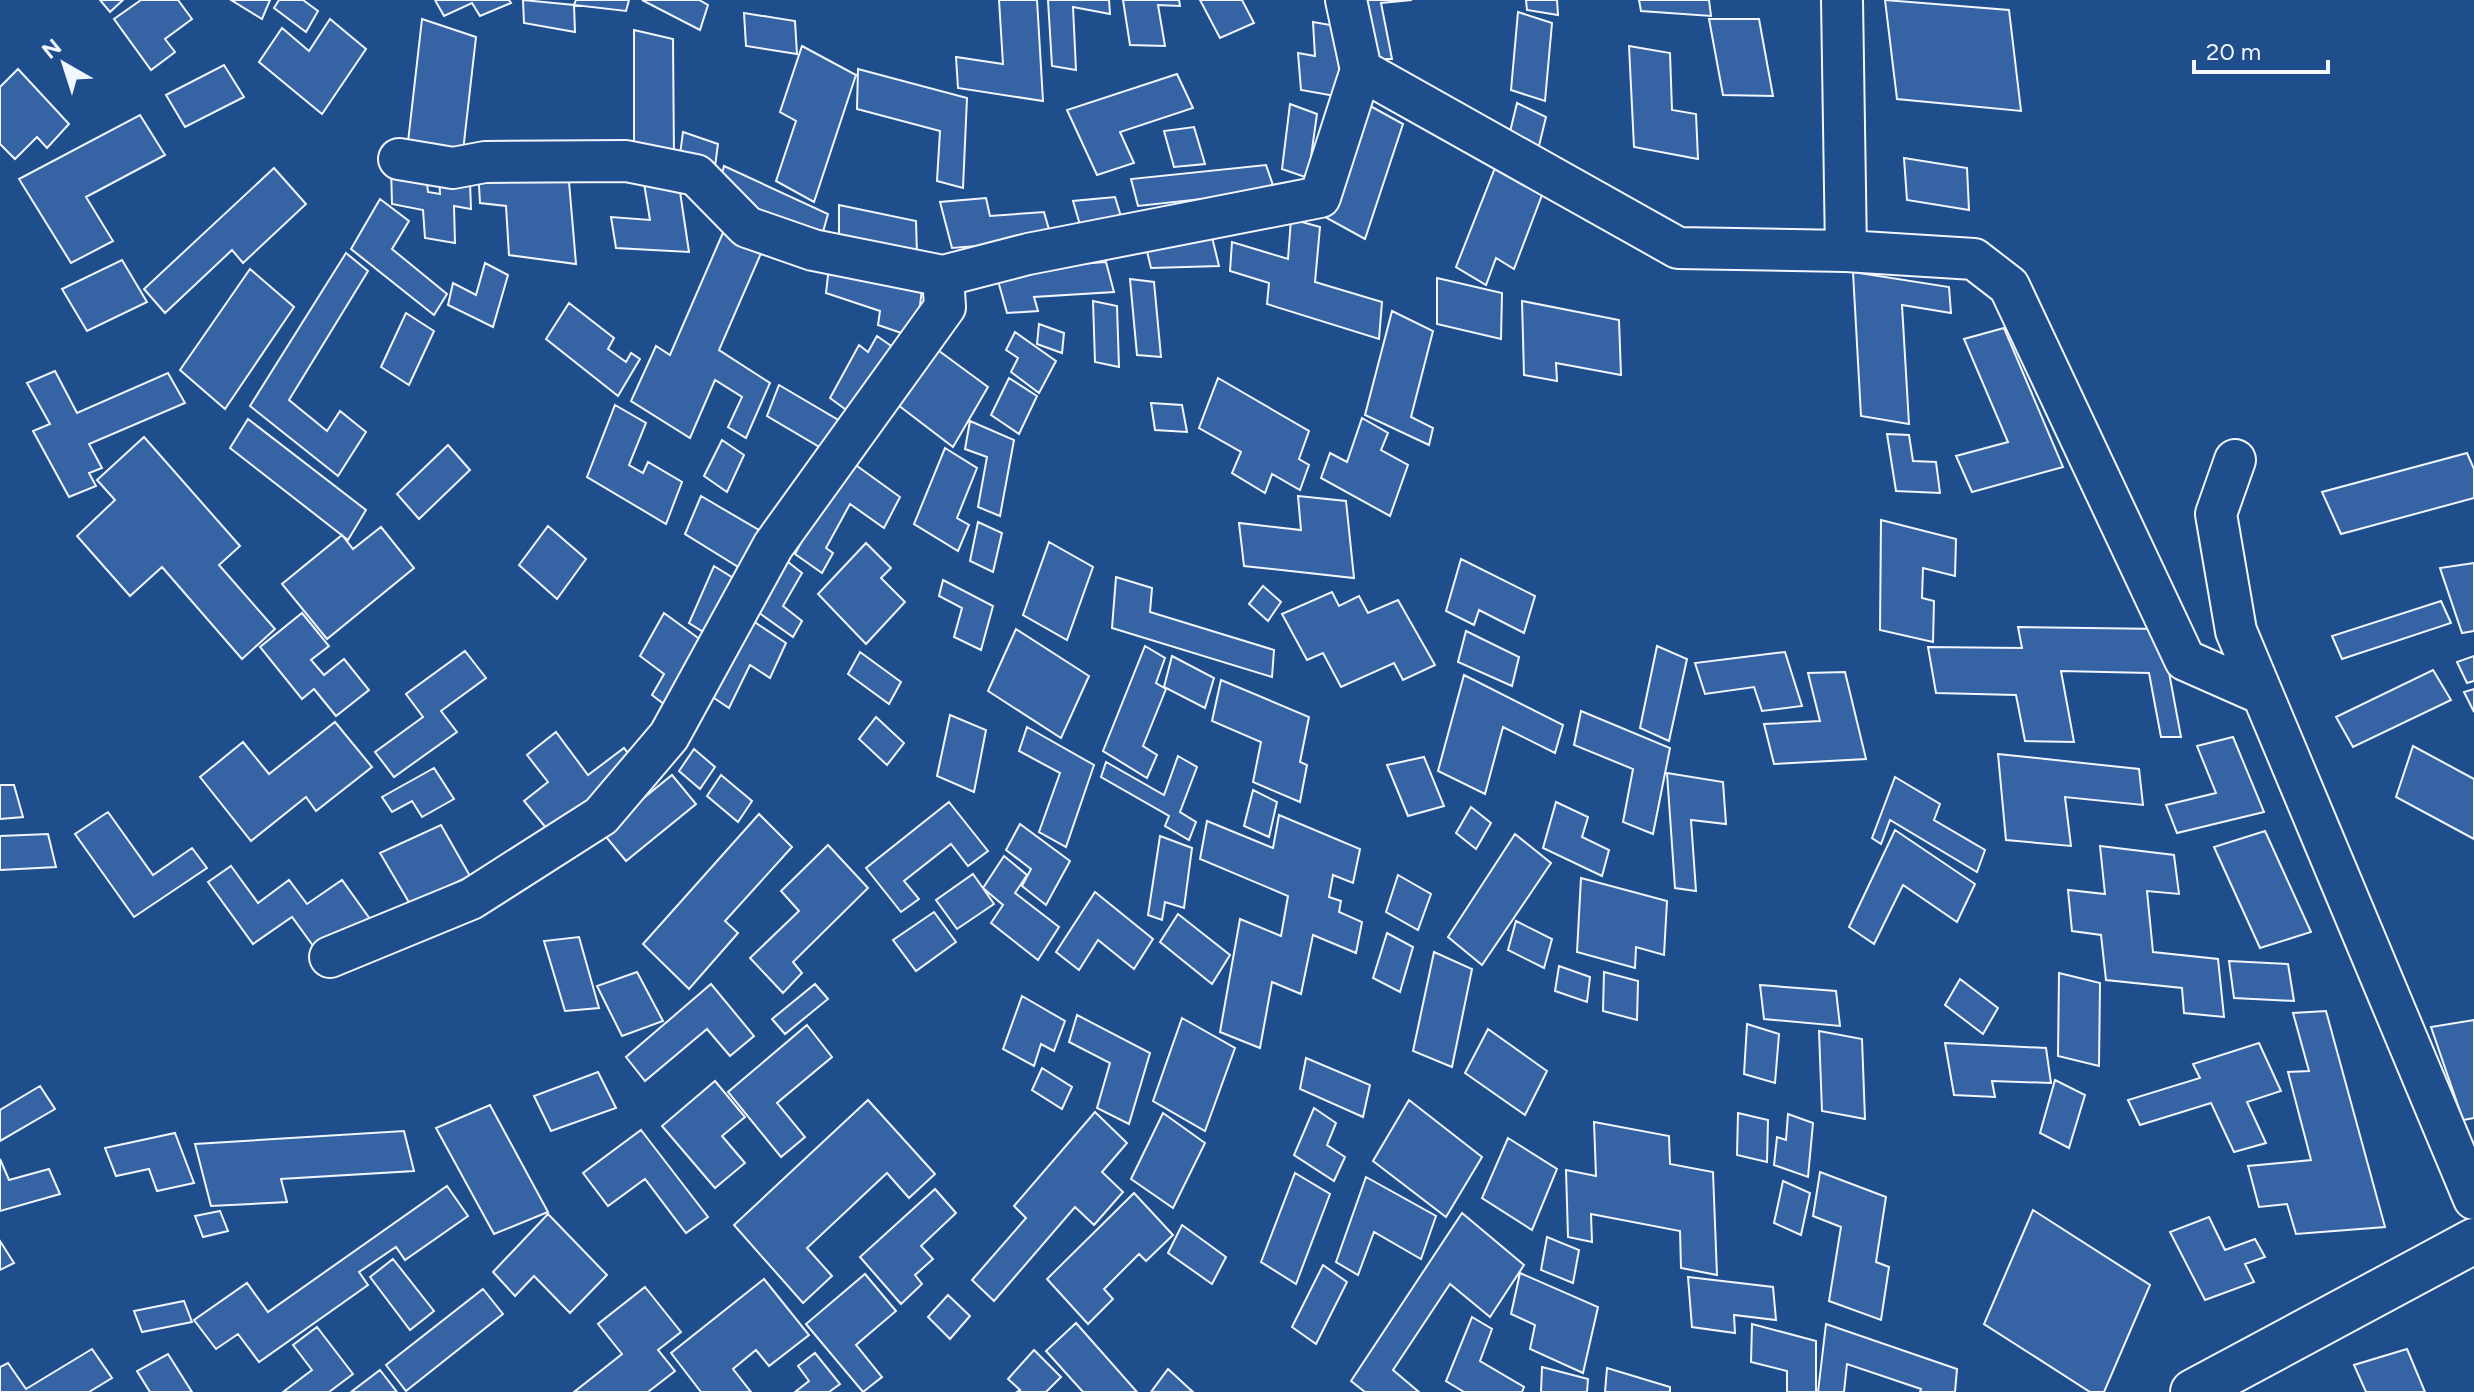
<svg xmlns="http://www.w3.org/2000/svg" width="2474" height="1392" viewBox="0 0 2474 1392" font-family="Figtree,sans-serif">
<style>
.building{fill:#3563a3;stroke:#f2f6ff;stroke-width:2}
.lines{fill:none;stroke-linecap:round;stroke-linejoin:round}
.street-casing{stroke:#f2f6ff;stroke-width:44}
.secondary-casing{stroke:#f2f6ff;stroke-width:48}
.street{stroke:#1f4e8c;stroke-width:40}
.secondary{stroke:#1f4e8c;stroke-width:44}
</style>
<rect width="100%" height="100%" fill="#1f4e8c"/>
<!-- building -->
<path class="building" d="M100,0H123L110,12Z
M141,0H178L192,19L165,39L175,52L151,70L114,19Z
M231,0H270L262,19Z
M279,0H303L318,11L306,32L274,8Z
M435,0H509L511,3L480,16L472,3L444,16Z
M523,0L574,5L575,32L524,23Z
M576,0H629L626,11L574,5Z
M642,0H699L708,5L700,30Z
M999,0H1037L1043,101L958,88L956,57L1003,64Z
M1048,0H1109L1110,14L1073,7L1076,70L1052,66Z
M1123,0H1179L1180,6L1158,5L1165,46L1130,45Z
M1200,0H1242L1254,23L1220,38Z
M1353,0H1412L1381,3L1392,59H1365Z
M1526,0H1557L1558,15L1527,10Z
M1639,0H1709L1711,16L1641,11Z
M1885,0L2009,10L2021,111L1897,99Z
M1518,12L1552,23L1545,101L1511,90Z
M744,13L795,21L797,54L746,46Z
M330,19L366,49L322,114L259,62L282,28L309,51Z
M422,19L476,37L462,160L408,142Z
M1709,19H1759L1773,96L1723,95Z
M1313,22L1336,26L1341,97L1301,90L1298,53L1315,56Z
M634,30L673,39L674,159L634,151Z
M802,46L856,75L814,202L776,181L796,121L780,112Z
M1629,46L1670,53L1672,110L1696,114L1698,159L1634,147Z
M224,65L244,97L185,127L166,95Z
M18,69L69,124L47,148L37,137L15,159L0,144V87Z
M858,69L967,98L963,188L937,181L940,131L857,109Z
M1177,74L1193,108L1120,132L1134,163L1097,175L1067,110Z
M1363,102L1403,124L1365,239L1325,217Z
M1517,103L1546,117L1537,154L1508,140Z
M1290,104L1317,114L1308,178L1282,169Z
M140,115L165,155L86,197L113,241L71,263L19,179Z
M1194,127L1205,164L1174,167L1164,131Z
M683,132L718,144L714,174L679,162Z
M1904,158L1967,168L1969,210L1907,200Z
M1266,165L1275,191L1138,206L1131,179Z
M724,166L828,214L821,239L718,190Z
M274,168L306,204L243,263L232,250L165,313L144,289Z
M391,168L426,174L428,192L440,194L439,176L470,182L471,209L454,206L455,243L425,238L423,210L392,204Z
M1495,168L1542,195L1514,269L1496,258L1486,285L1456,267Z
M478,169L569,182L576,264L509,255L506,206L480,203Z
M644,183L679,185L689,252L616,248L611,217L650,220Z
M1115,197L1122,220L1080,225L1073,201Z
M986,198L990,216L1044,212L1052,240L952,248L940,202Z
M380,199L409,221L392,249L447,294L434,315L351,249Z
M839,205L916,221L917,255L839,239Z
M1291,219L1320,227L1315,282L1382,302L1379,339L1267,304L1269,283L1230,271L1232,242L1288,259Z
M725,228L762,251L719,350L770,383L746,438L728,427L742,397L715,380L690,438L631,401L656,346L670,355Z
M1212,237L1219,266L1151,268L1144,239Z
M346,253L368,271L289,400L327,431L340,411L366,432L338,476L250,406Z
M830,258L922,289L916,338L878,325L880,311L826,293Z
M122,260L147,302L87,331L62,289Z
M1106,262L1114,292L1034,297L1038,311L1007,313L995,270Z
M485,263L508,275L493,327L448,305L453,283L476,295Z
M250,269L294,307L225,409L180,370Z
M1853,272L1949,287L1951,313L1902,305L1909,424L1861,416Z
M1437,278L1502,293L1501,339L1437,324Z
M1130,279L1154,282L1161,357L1137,355Z
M1093,301L1117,306L1119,367L1095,362Z
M1522,301L1619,320L1621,375L1556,363L1557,381L1524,375Z
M569,303L614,338L608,349L626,362L631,353L640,359L618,396L546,339Z
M1392,311L1433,331L1411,417L1433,428L1429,445L1365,415Z
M406,313L434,331L409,385L381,367Z
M1039,324L1064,333L1062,353L1037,344Z
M2004,328L2063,467L1972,492L1956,456L2008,442L1964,339Z
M1015,332L1056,361L1039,393L1011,372L1018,358L1006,350Z
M877,336L897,350L860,420L830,398L859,345L868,352Z
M931,345L988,387L953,447L898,405Z
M55,371L77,413L168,373L185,403L89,444L102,468L89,473L96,486L69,497L33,431L50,424L27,383Z
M1009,378L1037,396L1019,434L991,415Z
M1218,378L1309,431L1299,459L1309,465L1300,490L1272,474L1265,493L1232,473L1241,452L1199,428Z
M779,385L840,421L828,452L767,416Z
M1151,403L1182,405L1187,432L1155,430Z
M615,405L646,423L629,465L643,473L648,462L682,482L666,524L587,477Z
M1362,418L1388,433L1381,450L1408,465L1390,516L1321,478L1330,453L1347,462Z
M248,419L366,510L348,540L230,448Z
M970,421L1014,440L1000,516L978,507L987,457L965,449Z
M1887,434L1909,435L1913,461L1936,462L1940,493L1896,491Z
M144,437L240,546L219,565L275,629L242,659L162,567L130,596L77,536L115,500L97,480Z
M722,440L744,455L727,492L704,476Z
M448,445L470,470L419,519L397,494Z
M945,448L977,468L957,518L969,525L958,551L914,524Z
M2467,453L2474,469V498L2341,534L2322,492Z
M846,458L900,497L884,528L850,504L826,548L833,553L822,573L795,554Z
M701,496L764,533L748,573L685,534Z
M1298,496L1346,501L1354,578L1244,566L1239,523L1301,530Z
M1881,520L1956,539L1955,576L1923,568L1922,598L1934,601L1933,642L1880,630Z
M978,522L1002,533L993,572L970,561Z
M548,526L586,559L557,599L519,565Z
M381,527L414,568L327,639L282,584L342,535L353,549Z
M1049,542L1093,567L1067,640L1023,615Z
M866,543L891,568L881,578L905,602L866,644L818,594Z
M783,558L802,573L783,606L802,621L793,637L755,610Z
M1461,559L1535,596L1524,633L1479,610L1474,625L1446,611Z
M2474,563V631L2462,633L2440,568Z
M714,566L738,581L713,638L689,623Z
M1116,577L1152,588L1150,612L1274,650L1272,677L1112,628Z
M943,580L993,606L981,650L954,637L962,608L939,596Z
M1263,586L1281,602L1268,621L1249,604Z
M1332,592L1339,606L1359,596L1368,613L1398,600L1435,665L1403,680L1394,663L1341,687L1323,653L1307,660L1282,614Z
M2441,601L2451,623L2342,659L2332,636Z
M302,613L329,646L311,660L324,675L344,659L369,690L336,716L314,689L302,699L260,647Z
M664,613L705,643L669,708L652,695L664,674L640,656Z
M747,617L786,643L770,678L750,665L729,708L711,696Z
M2018,627L2161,629L2181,737H2161L2149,673L2061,671L2074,742L2025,741L2016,695L1936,693L1928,647L2022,648Z
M1016,629L1089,676L1061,738L988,691Z
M1466,631L1519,657L1512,686L1458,662Z
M1145,646L1165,658L1156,683L1166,689L1143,746L1157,755L1147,778L1103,751Z
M1657,646L1687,659L1669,741L1640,728Z
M465,651L486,678L441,711L457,732L394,777L375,752L423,717L406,694Z
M860,652L901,682L889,704L848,674Z
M1785,652L1802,706L1762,711L1754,687L1705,694L1695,663Z
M1172,656L1214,678L1205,708L1164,687Z
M2474,656V681L2467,683L2457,662Z
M2433,670L2451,700L2353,747L2336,717Z
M1845,672L1866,759L1774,764L1764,724L1820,721L1808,673Z
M1464,675L1563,725L1555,753L1503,727L1485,794L1438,771Z
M1221,680L1309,717L1300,762L1307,765L1300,802L1253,782L1261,742L1212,721Z
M2474,689V712L2464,692Z
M1581,711L1670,748L1653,834L1623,822L1633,769L1574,745Z
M950,715L986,730L974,792L937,776Z
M876,717L904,743L887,765L859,739Z
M335,722L372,767L316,811L306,797L251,841L200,777L243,742L269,774Z
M1027,727L1094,765L1066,847L1039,832L1060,773L1019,751Z
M556,732L588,775L624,748L638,766L551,834L524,801L548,782L527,755Z
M2233,737L2264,812L2177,833L2166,805L2216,793L2197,746Z
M2413,746L2474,779V839L2396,797Z
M694,749L715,767L700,789L679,771Z
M1998,754L2139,769L2143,805L2065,797L2071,846L2006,840Z
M1178,756L1197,767L1180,812L1196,822L1189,840L1165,826L1169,816L1101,777L1106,762L1164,795Z
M1424,757L1444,806L1408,816L1387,765Z
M434,768L454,799L422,817L412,801L392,812L382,797Z
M1667,773L1723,782L1726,824L1691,820L1696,891L1675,888Z
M672,775L696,804L626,861L602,832Z
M721,775L752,801L738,822L707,796Z
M1895,777L1940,804L1934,820L1985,850L1977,872L1890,820L1881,844L1872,838Z
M0,785H14L23,817L0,819Z
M1253,790L1277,802L1269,837L1244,826Z
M949,802L988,851L968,866L951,844L904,881L919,899L901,912L866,868Z
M1556,802L1588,817L1582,837L1609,850L1602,876L1543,848Z
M1471,807L1491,823L1476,849L1456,833Z
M108,812L153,875L192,848L207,868L134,917L75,834Z
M759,814L792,847L725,921L738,933L689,989L643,944Z
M1279,815L1360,849L1353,883L1333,875L1329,897L1341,901L1339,912L1362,922L1356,953L1313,935L1301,994L1272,982L1260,1048L1220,1032L1240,919L1281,936L1288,896L1200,859L1207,821L1273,848Z
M1020,824L1070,861L1046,905L1022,886L1031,869L1006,850Z
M441,825L470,876L410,904L380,853Z
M1895,830L1975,884L1957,922L1903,885L1874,944L1849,927Z
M2265,831L2311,932L2260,948L2214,847Z
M48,834L56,867L0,870V836Z
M1515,834L1551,863L1482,965L1448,937Z
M1160,836L1192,848L1184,908L1165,902L1162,920L1148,915Z
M828,845L868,888L793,962L802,973L783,993L750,958L799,911L781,891Z
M2100,846L2174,855L2179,894L2147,891L2153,952L2218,959L2224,1017L2184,1013L2182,988L2106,980L2101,935L2072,931L2068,890L2105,894Z
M1004,856L1027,875L1015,893L1059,927L1038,960L991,923L1003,905L983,888Z
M231,866L258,903L289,880L307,904L342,880L370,919L319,954L292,917L253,944L208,882Z
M973,874L994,904L957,929L936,900Z
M1398,875L1431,894L1418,930L1386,912Z
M1581,878L1667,901L1664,955L1636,947L1635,968L1577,952Z
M1095,892L1153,939L1134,969L1098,940L1079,970L1056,952Z
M934,912L956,942L916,971L893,940Z
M1178,914L1230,955L1212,984L1160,942Z
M1516,921L1552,939L1544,968L1508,950Z
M1387,933L1413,947L1400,992L1373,978Z
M579,937L599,1008L565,1011L544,941Z
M1434,952L1472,969L1452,1067L1413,1051Z
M2229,961L2288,964L2294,1001L2234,998Z
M1559,966L1590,977L1587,1002L1555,991Z
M637,972L663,1021L622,1036L597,986Z
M1604,972L1638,981L1637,1020L1603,1011Z
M2059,973L2100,983L2099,1066L2058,1056Z
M1960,979L1998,1008L1983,1034L1945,1005Z
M711,984L754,1036L730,1056L707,1029L645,1081L626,1057Z
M815,984L828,999L785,1034L772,1019Z
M1760,985L1836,991L1840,1026L1764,1019Z
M1022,996L1065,1021L1054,1051L1041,1044L1034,1066L1003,1049Z
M2326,1011L2385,1227L2296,1234L2287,1204L2259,1207L2248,1166L2311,1160L2288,1072L2309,1071L2293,1013Z
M1077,1015L1150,1053L1129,1124L1097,1108L1110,1063L1069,1042Z
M1182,1018L1235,1048L1205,1131L1153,1101Z
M2474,1020V1118L2463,1120L2431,1027Z
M1747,1024L1779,1034L1775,1083L1744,1074Z
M807,1025L832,1057L777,1103L805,1137L781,1157L728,1092Z
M1488,1029L1547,1071L1525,1115L1465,1073Z
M1819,1031L1862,1039L1865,1119L1822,1111Z
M1945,1043L2046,1048L2051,1083L1992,1081L1995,1097L1954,1095Z
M2259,1043L2281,1091L2247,1102L2266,1143L2234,1152L2211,1103L2140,1125L2128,1100L2200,1078L2193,1064Z
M1306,1058L1370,1085L1363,1117L1300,1089Z
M1042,1068L1072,1087L1062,1109L1032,1090Z
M598,1072L616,1108L551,1131L534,1096Z
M2055,1080L2085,1095L2069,1148L2040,1133Z
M715,1081L745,1117L722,1136L745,1163L715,1188L662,1126Z
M40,1086L55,1109L0,1141V1110Z
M868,1100L935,1174L909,1198L887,1173L807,1248L832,1276L803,1303L734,1225Z
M1409,1100L1482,1157L1446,1217L1373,1161Z
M490,1105L548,1212L494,1234L436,1128Z
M1314,1108L1336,1123L1327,1145L1345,1157L1334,1181L1294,1155Z
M1095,1112L1127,1143L1102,1172L1123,1192L1094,1225L1075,1207L994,1301L972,1280L1026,1218L1014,1206Z
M1163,1113L1205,1143L1173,1208L1131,1179Z
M1738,1113L1768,1120L1767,1162L1737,1155Z
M1788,1114L1813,1123L1808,1177L1774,1165L1777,1137L1786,1140Z
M1594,1122L1669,1136L1670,1164L1713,1172L1717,1275L1681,1268L1680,1231L1591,1214L1592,1242L1568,1237L1566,1170L1596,1176Z
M641,1130L708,1217L686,1233L645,1179L608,1206L583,1173Z
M404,1131L414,1171L281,1179L287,1202L211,1206L195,1144Z
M175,1133L194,1183L157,1191L149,1169L116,1176L105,1148Z
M1508,1138L1557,1169L1532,1230L1482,1198Z
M0,1159L9,1180L49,1169L60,1194L0,1211Z
M1820,1172L1886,1197L1876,1262L1889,1267L1881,1320L1829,1301L1841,1227L1813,1216Z
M1295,1173L1330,1194L1296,1284L1261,1262Z
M1366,1177L1436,1216L1421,1259L1374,1232L1358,1275L1336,1262Z
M1783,1181L1810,1193L1801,1235L1774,1223Z
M447,1186L468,1216L405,1260L396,1247L359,1272L368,1285L259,1362L238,1334L216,1349L194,1320L247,1283L268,1312Z
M935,1189L956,1213L921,1246L933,1259L915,1275L922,1284L901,1304L860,1257Z
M1134,1193L1173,1235L1146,1261L1139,1254L1104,1289L1113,1299L1088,1324L1047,1279Z
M2033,1210L2150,1285L2104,1392H2090L1984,1324Z
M220,1211L228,1231L203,1237L195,1216Z
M1462,1213L1524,1265L1490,1317L1450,1284L1393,1370L1419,1392H1365L1351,1381Z
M548,1214L607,1275L570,1313L534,1276L515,1296L493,1272Z
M2209,1217L2225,1250L2255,1239L2265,1257L2245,1264L2254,1282L2205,1300L2170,1232Z
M1182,1225L1226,1257L1212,1284L1168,1253Z
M1547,1237L1579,1250L1573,1283L1541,1270Z
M0,1241L14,1263L0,1270Z
M393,1259L434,1311L410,1330L370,1277Z
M1323,1265L1347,1282L1316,1344L1292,1327Z
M1520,1273L1598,1307L1583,1373L1530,1349L1535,1325L1511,1314Z
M865,1274L896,1311L856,1345L882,1377L863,1392L806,1324Z
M1688,1277L1773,1287L1776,1320L1734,1315L1735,1333L1692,1327Z
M764,1279L809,1335L769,1366L756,1350L733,1369L751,1392H701L671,1353Z
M645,1287L681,1332L658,1350L675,1371L648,1392H574L622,1354L598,1324Z
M483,1289L503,1314L406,1391L386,1365Z
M948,1295L970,1316L950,1339L928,1317Z
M184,1301L192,1322L142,1332L134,1311Z
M1472,1317L1492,1329L1480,1361L1524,1387L1522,1392H1464L1446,1381Z
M1076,1323L1137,1392H1083L1046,1351Z
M1752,1324L1816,1341V1392H1787V1371L1751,1362Z
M1826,1324L1957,1369L1955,1392H1920L1921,1389L1847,1364L1844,1392H1818Z
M317,1327L353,1374L329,1392H283L312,1370L293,1345Z
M92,1349L112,1378L89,1392H0V1367L8,1363L26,1389Z
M2407,1349L2425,1392H2366L2354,1365Z
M1034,1350L1061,1377L1046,1392H1017L1020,1390L1008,1379Z
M815,1353L840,1384L829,1392H795L809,1381L798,1366Z
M168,1354L192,1392H150L137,1371Z
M1542,1367L1588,1379L1587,1392H1541Z
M1607,1368L1670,1387V1392H1605Z
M1168,1369L1193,1392H1151Z
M380,1370L397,1392H351Z"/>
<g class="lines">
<defs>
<path id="street" d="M1842,0L1846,251
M1361,70L1678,248L1846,251L1974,259L2009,286L2185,660L2262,694
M399,159L453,168L485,162L626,161L696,175L747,227L813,250L943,276L1028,254L1320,197L1361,70L1346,0
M2235,460L2216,514L2236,631L2474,1199
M330,957L471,899L601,816L669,736L773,546L945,307L943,276"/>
<path id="secondary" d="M2193,1392L2474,1241"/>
</defs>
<!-- street casing -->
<use href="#street" class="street-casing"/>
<!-- secondary casing -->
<use href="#secondary" class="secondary-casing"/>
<!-- street -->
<use href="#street" class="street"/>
<!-- secondary -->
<use href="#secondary" class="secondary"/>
</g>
<!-- north arrow -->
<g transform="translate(64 64) rotate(321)" stroke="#1f4e8c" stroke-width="6" paint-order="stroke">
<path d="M0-6L14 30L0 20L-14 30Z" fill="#f2f6ff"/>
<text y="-12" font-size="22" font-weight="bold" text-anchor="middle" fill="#f2f6ff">N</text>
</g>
<!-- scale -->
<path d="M2194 60v12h134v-12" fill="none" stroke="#f2f6ff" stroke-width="4"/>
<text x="2206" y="60" font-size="24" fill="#f2f6ff" stroke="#1f4e8c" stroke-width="6" paint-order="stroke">20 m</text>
</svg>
